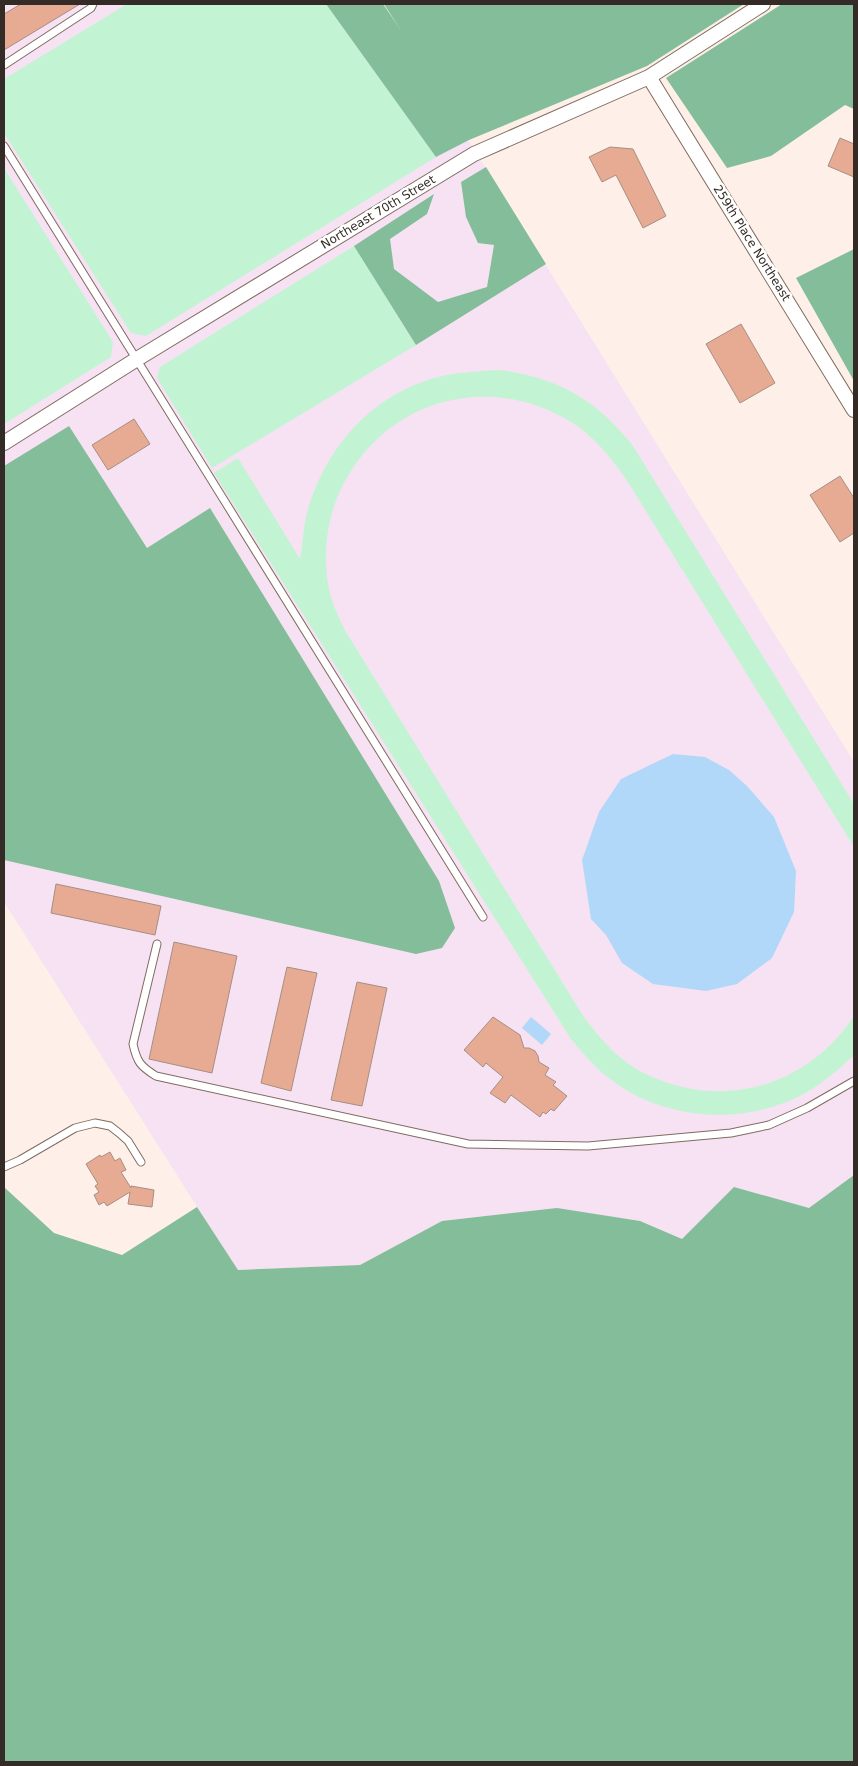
<svg xmlns="http://www.w3.org/2000/svg" width="858" height="1766" viewBox="0 0 858 1766" font-family="'DejaVu Sans',sans-serif">
<style>
.commercial{fill:#f6e2f2}
.green{fill:#c2f4d4}
.forest{fill:#84bd9a}
.water{fill:#b1d8f9}
.building{fill:#e7ab94;stroke:#a58e84}
.lines{fill:none;stroke-linecap:round;stroke-linejoin:round}
.lane-casing{stroke:#7f6c5f;stroke-width:9}
.street-casing{stroke:#7f6c5f;stroke-width:16}
.lane{stroke:#fff;stroke-width:7}
.street{stroke:#fff;stroke-width:14}
.labels{text-anchor:middle;dominant-baseline:central;stroke-width:5;stroke-linejoin:round;paint-order:stroke}
.street-label{font-size:12px;fill:#342b26;stroke:#fff}
</style>
<rect width="100%" height="100%" fill="#fef0e8"/>
<!-- commercial -->
<path class="commercial" d="M4,4H384L854,762V1311L442,1221L360,1265L237,1270L4,902Z"/>
<!-- green -->
<path class="green" d="M127,4H326L436,157L146,336L131,333L4,133V79Z
M4,168L113,342L111,357L4,424Z
M354,246L416,345L212,468L157,378L160,367Z
M499,370C558,378 596,399 633,446L854,804V847L626,479C610,457 594,436 571,422C489,372 389,398 344,483C327,515 322,553 329,589C332,604 339,618 346,632L585,1019C596,1032 607,1047 621,1058C639,1073 661,1082 683,1087C750,1103 817,1073 854,1016V1055L852,1057C838,1070 824,1082 807,1092C750,1125 671,1122 617,1084C599,1072 585,1056 571,1039L214,473L238,458L300,559C303,544 303,528 307,513C325,447 374,392 442,376C461,372 480,371 499,370Z"/>
<!-- forest -->
<path class="forest" d="M326,4H383L400,29L384,4H744L647,66L469,140L436,157Z
M782,4H854V109L845,105L771,156L727,168L666,78Z
M486,167L546,264L416,345L354,246L434,194L427,214L390,239L394,269L438,302L487,287L494,245L478,243L466,217L461,182Z
M854,249V381L796,278Z
M69,426L147,548L210,508L439,881L455,928L442,948L416,954L4,860V466Z
M854,1175V1762H4V1187L54,1233L122,1255L197,1207L238,1270L360,1265L442,1221L557,1208L640,1221L682,1239L734,1187L809,1208Z"/>
<!-- water -->
<path class="water" d="M673,754L705,757L729,770L747,786L774,817L796,871L794,912L772,958L737,984L706,991L653,984L622,963L606,935L591,919L582,860L599,812L621,779Z
M531,1017L551,1034L542,1045L522,1028Z"/>
<!-- building -->
<path class="building" d="M21,4H80L4,50V14Z
M840,138L854,144V177L828,166Z
M610,147L633,149L666,216L643,228L616,175L602,182L589,157Z
M741,324L775,383L740,403L706,344Z
M134,419L150,444L108,470L92,445Z
M840,476L854,498V533L840,542L810,495Z
M56,884L161,906L155,935L51,913Z
M174,942L237,956L212,1073L149,1059Z
M287,967L317,973L291,1091L261,1083Z
M357,982L387,988L362,1106L331,1100Z
M493,1017L520,1035L524,1048H529L535,1051L538,1056L539,1062L549,1068L545,1075L556,1082L553,1085L567,1096L554,1111L551,1109L546,1114L543,1112L540,1117L511,1095L505,1103L490,1093L503,1077L486,1063L483,1067L464,1050Z
M110,1152L115,1161L120,1158L126,1170L121,1172L131,1188V1186L154,1190L152,1207L128,1204L130,1192L107,1206L104,1202L99,1205L94,1195L99,1192L95,1186L98,1184L86,1164L100,1155L101,1157Z"/>
<g class="lines">
<defs>
<path id="lane" d="M4,65L91,8L93,4
M4,146L483,917
M157,944L133,1044C137,1062 140,1066 156,1076L468,1144L588,1146L731,1133L769,1125L807,1108L854,1081
M4,1167L20,1160L75,1128L95,1123L110,1126L119,1133L128,1141L141,1162"/>
<path id="street" d="M649,77L854,410
M4,443L137,359L474,154L649,77L763,4"/>
</defs>
<!-- lane casing -->
<use href="#lane" class="lane-casing"/>
<!-- street casing -->
<use href="#street" class="street-casing"/>
<!-- lane -->
<use href="#lane" class="lane"/>
<!-- street -->
<use href="#street" class="street"/>
</g>
<g class="labels">
<!-- street labels -->
<g class="street-label">
<text transform="translate(378 212) rotate(-31)">Northeast 70th Street</text>
<text transform="translate(752 243) rotate(58)">259th Place Northeast</text>
</g>
</g>
<!-- border -->
<rect width="858" height="1766" fill="none" stroke="#342b26" stroke-width="10"/>
</svg>
